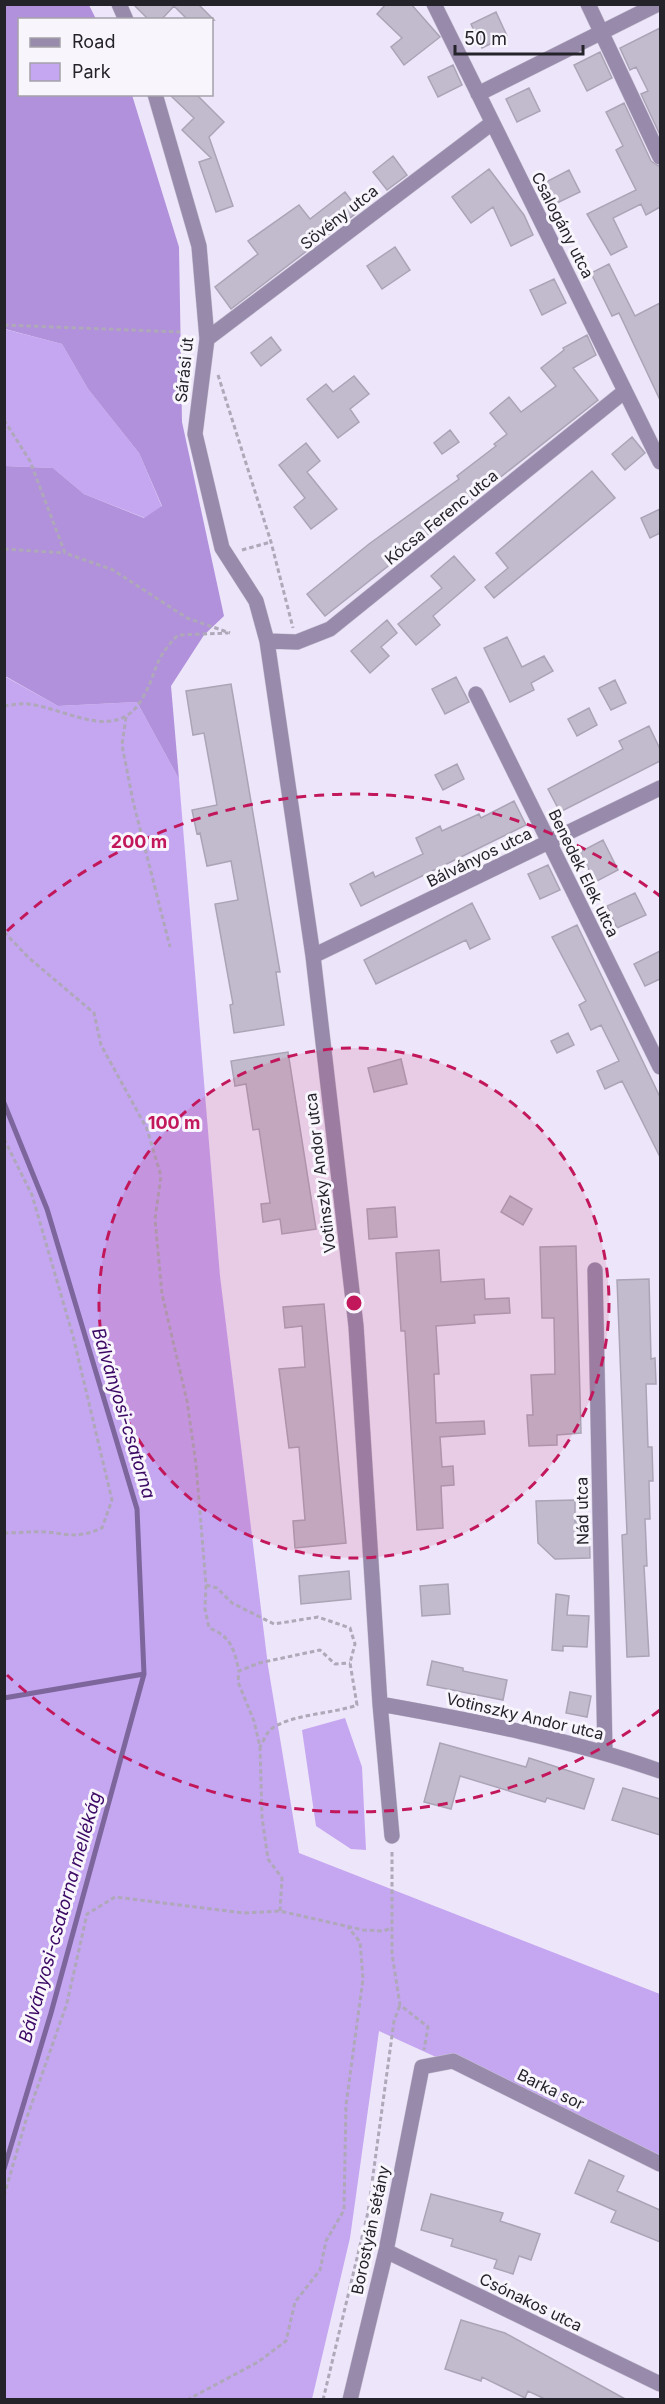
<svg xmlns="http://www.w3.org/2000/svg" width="665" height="2404" viewBox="0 0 665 2404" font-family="Inter,sans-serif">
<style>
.green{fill:#c5a6f1}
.forest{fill:#b191dc}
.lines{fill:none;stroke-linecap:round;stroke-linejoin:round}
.stream{stroke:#7d669c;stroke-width:5}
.building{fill:#c2bbcd;stroke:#aba4b6;stroke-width:1.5}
.minor-casing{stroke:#c9c2d4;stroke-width:16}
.path{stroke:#aea8b8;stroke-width:3;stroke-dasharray:4.5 3;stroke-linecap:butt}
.minor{stroke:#978aab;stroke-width:15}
.ring{fill:none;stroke:#c2185b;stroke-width:3;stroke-dasharray:10 8}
.labels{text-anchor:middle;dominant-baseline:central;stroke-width:6;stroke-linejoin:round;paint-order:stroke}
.street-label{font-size:16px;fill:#25232a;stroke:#f8f5fd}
.water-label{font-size:18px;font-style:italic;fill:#3b0863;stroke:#f8f5fd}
.centre{fill:#c2185b;stroke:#f8f5fd;stroke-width:3}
.ring-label{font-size:18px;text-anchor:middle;font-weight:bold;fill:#c2185b;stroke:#f8f5fd;stroke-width:6;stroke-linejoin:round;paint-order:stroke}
</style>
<rect width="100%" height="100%" fill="#ede5f9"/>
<!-- green -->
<path class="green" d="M4,329L62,344L88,389L139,453L162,507L145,518L84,494L53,468L5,466Z
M4,676L58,706L137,702L179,779L220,1276L268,1666L299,1853L660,1994V2159L379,2031L350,2238L312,2399H5Z
M345,1718L362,1767L366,1850L351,1849L316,1826L302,1730Z"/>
<!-- forest -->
<path class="forest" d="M5,4L89,5L96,19L20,20V94L132,95L179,247L182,422L224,616L204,635L171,686L179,779L137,702L58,706L5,676V466L53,468L84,494L144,518L162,506L139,453L88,389L62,344L5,329Z"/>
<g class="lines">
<!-- stream -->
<path class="stream" d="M4,1103L47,1209L137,1509L144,1674L51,2013L4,2169
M4,1698L144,1674"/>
</g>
<!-- building -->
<path class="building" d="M133,4H198L214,20H188L174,6L161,20H149Z
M386,4H411L440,37L404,65L391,47L402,38L377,14Z
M496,12L507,36L482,48L471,24Z
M660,28V135L641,94L648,91L636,67L630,70L620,48Z
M600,52L612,78L587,91L574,65Z
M453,65L462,85L438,97L428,77Z
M529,88L540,111L517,122L506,99Z
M169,94H196L224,122L209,137L233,206L216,212L199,162L211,158L182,130L194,118Z
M624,103L651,161L660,167V207L646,215L641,204L613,218L627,247L611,255L587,214L636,190L616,150L623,146L606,112Z
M393,156L407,175L387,190L373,172Z
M489,169L524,215L533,235L511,246L493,207L471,223L452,197Z
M569,170L580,192L557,203L546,182Z
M345,192L359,211L231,309L215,287L258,254L248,241L299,205L310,219Z
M395,247L410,270L382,289L367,266Z
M609,264L635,316L660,303V400L619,313L612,316L591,273Z
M554,279L566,303L542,315L530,290Z
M587,335L596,355L573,368L598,400L325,616L307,594L369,544L459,479L457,476L496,446L494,444L507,434L490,413L509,397L521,412L556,386L541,368L564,350L563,348Z
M271,337L281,350L261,366L251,353Z
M354,376L369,394L350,409L359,422L338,438L307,399L326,384L333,392Z
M450,430L459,442L442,454L434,443Z
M632,437L645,453L625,470L612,454Z
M306,443L320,461L307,472L337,509L311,529L294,507L305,498L279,465Z
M592,471L615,498L494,598L485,587L508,568L496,553Z
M660,509V533L650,538L641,518Z
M454,556L475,580L433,616L440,625L416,645L398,624L442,588L431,576Z
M387,620L397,633L381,647L389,656L370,673L351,651Z
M507,637L522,667L544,656L553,671L531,683L534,690L510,702L484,648Z
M456,677L469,702L445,714L432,689Z
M615,680L626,703L611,710L599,688Z
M231,684L280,972H276L284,1025L234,1033L230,1005L233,1004L215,904L238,900L231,861L207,866L200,833L197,834L192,810L217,805L204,733L193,735L186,691Z
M589,708L597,725L577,736L568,719Z
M649,726L660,749V761L560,812L548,789L623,749L619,741Z
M457,764L464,779L443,790L435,775Z
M514,801L526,825L361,906L350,884L373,872L375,877L423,854L416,838L440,826L442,831L479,814L481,818Z
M603,840L618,870L595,882L580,852Z
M548,865L560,890L540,899L528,874Z
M635,893L646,915L617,928L607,906Z
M472,903L490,939L470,949L466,940L376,984L364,960Z
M577,925L660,1097V1157L622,1081L605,1089L597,1071L619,1061L601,1025L591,1030L579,1005L586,1001L552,937Z
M660,951V979L645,986L634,964Z
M568,1033L574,1045L557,1053L551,1041Z
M288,1052L316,1229L282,1234L280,1219L263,1222L261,1204L270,1203L259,1129L253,1130L246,1084L235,1086L231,1061Z
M401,1059L407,1084L374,1092L368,1068Z
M510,1196L532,1209L523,1225L501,1212Z
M395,1207L397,1237L369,1239L367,1209Z
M576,1246L581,1433L557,1435V1445L529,1446L527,1415H533L531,1375L555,1374L554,1318H542L540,1247Z
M439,1250L441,1282L484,1279L485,1299L509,1298L510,1313L474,1315L475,1323L436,1326L439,1374H434L436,1423L484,1421L485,1434L440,1437L442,1467L453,1466L454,1485L441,1486L443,1528L417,1530L405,1331H401L396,1253Z
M649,1279L651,1359L655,1358L656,1384H646L648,1447H652L653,1481H649L650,1519H645L647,1566H644L649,1656L627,1657L622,1535L627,1534L617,1280Z
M324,1304L346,1543L295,1548L293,1521L305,1520L299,1447L289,1448L279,1369L305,1367L302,1326L285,1328L283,1307Z
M575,1500V1522H589L590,1558L555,1559L538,1543L536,1501Z
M349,1571L351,1599L301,1604L299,1576Z
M448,1584L450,1614L422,1616L420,1586Z
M556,1594L569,1596L567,1615L589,1616L587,1647L563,1646V1651L552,1650Z
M432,1661L463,1668V1671L507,1680L503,1700L427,1685Z
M570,1692L591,1696L587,1717L566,1713Z
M440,1743L526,1767L529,1758L594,1779L584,1809L547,1798L545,1802L460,1776L451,1809L424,1802Z
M623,1788L660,1799V1835L612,1820Z
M589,2160L624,2176L617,2191L660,2210V2242L611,2222L616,2211L575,2193Z
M431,2194L503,2213L500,2221L540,2234L531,2260L519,2256L513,2274L494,2268L497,2260L451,2246L453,2239L421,2230Z
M461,2320L505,2333L627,2400H547L528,2391L525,2398L482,2377L481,2381L445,2369Z"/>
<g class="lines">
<defs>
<path id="minor" d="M119,4L126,20
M434,4L660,462
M588,4L660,157
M155,94L199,246L207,339L195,434L222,548L256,601L267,641L313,956L356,1326L380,1704L392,1836
M478,94L658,4
M207,339L492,123
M267,641L297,642L330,629L625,391
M476,694L660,1067
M313,956L660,788
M595,1270L605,1752
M380,1704C475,1721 569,1739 660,1771
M386,2251L660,2384
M350,2400L386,2251L422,2067L453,2061L660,2164"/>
</defs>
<!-- minor casing -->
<use href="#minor" class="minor-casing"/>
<!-- path -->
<path class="path" d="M4,325L180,332
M218,375L271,542L293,628
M4,420L30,461L65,553L113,570L187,618L230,633
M4,549L65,553
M242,550L271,542
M4,706C12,705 20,703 28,704C66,708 116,744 142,699C158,672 152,661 178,635L228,633
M126,717L122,745L133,801L170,947
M4,932L29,958L94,1013L101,1045L147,1129L161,1176L155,1219L162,1294L187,1401L196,1464L206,1585L205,1609L209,1628C231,1636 234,1649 239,1671
M4,1139L32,1195L73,1336L112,1500L102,1528C79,1538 71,1535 47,1532C33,1531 18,1533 4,1533
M206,1585L217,1588L232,1603L274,1624L318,1617L350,1628L355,1644L350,1663L357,1705C333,1714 289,1714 270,1730C266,1734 263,1742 260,1747
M392,1852V1954L400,2005L428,2027L424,2050
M280,1911L282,1878L268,1859L262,1817L260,1747L254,1721L238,1682L239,1671L259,1663L320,1650L335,1664L350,1663
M4,2196L26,2120L67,2003L87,1914L115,1897L244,1913L280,1911L363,1930L383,1931L392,1928
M187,2400L258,2362L286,2341L295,2302L320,2270L326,2241L344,2210L346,2105L363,1979L360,1942L348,1927
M323,2400L368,2212L394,2021L400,2005"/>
<!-- minor -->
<use href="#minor" class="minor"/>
</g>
<!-- distance rings -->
<circle cx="354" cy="1303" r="255" fill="#c2185b" fill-opacity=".12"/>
<g class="ring">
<circle cx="354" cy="1303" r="255"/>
<path d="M660 1710A509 509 0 0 1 7 1675M7 931A509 509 0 0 1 660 896"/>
</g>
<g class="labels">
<!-- street labels -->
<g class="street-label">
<text transform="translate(339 217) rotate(-38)">Sövény utca</text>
<text transform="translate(563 225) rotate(63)">Csalogány utca</text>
<text transform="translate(184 370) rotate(-84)">Sárási út</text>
<text transform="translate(441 517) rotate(-39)">Kócsa Ferenc utca</text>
<text transform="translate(479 857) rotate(-26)">Bálványos utca</text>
<text transform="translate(584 873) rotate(64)">Benedek Elek utca</text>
<text transform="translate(320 1173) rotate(-97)">Votinszky Andor utca</text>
<text transform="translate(582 1511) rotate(-91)">Nád utca</text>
<text transform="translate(525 1716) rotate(13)">Votinszky Andor utca</text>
<text transform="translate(551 2089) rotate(26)">Barka sor</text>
<text transform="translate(370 2230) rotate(-78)">Borostyán sétány</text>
<text transform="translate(531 2302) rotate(26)">Csónakos utca</text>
</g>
<!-- water labels -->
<g class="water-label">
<text transform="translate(124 1413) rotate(73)">Bálványosi-csatorna</text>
<text transform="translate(60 1917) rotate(-74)">Bálványosi-csatorna mellékág</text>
</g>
</g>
<circle cx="354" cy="1303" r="9" class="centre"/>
<g class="ring-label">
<text x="139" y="848">200 m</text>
<text x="174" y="1129">100 m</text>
</g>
<!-- border -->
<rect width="665" height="2404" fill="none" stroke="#25232a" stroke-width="12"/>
<!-- legend -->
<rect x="18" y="18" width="195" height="78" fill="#f8f5fd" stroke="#a4a1a9" stroke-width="1.5"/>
<rect x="30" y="38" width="30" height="9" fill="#978aab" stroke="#a4a1a9" stroke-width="1.5"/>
<text x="72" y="48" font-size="18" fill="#25232a">Road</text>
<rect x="30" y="63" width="30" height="18" fill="#c5a6f1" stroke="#a4a1a9" stroke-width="1.5"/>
<text x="72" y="78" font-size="18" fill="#25232a">Park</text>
<!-- scale -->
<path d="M455 45v9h128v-9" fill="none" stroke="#25232a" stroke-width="3"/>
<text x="464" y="45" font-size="18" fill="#25232a" stroke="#f8f5fd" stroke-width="4.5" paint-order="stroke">50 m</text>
</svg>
